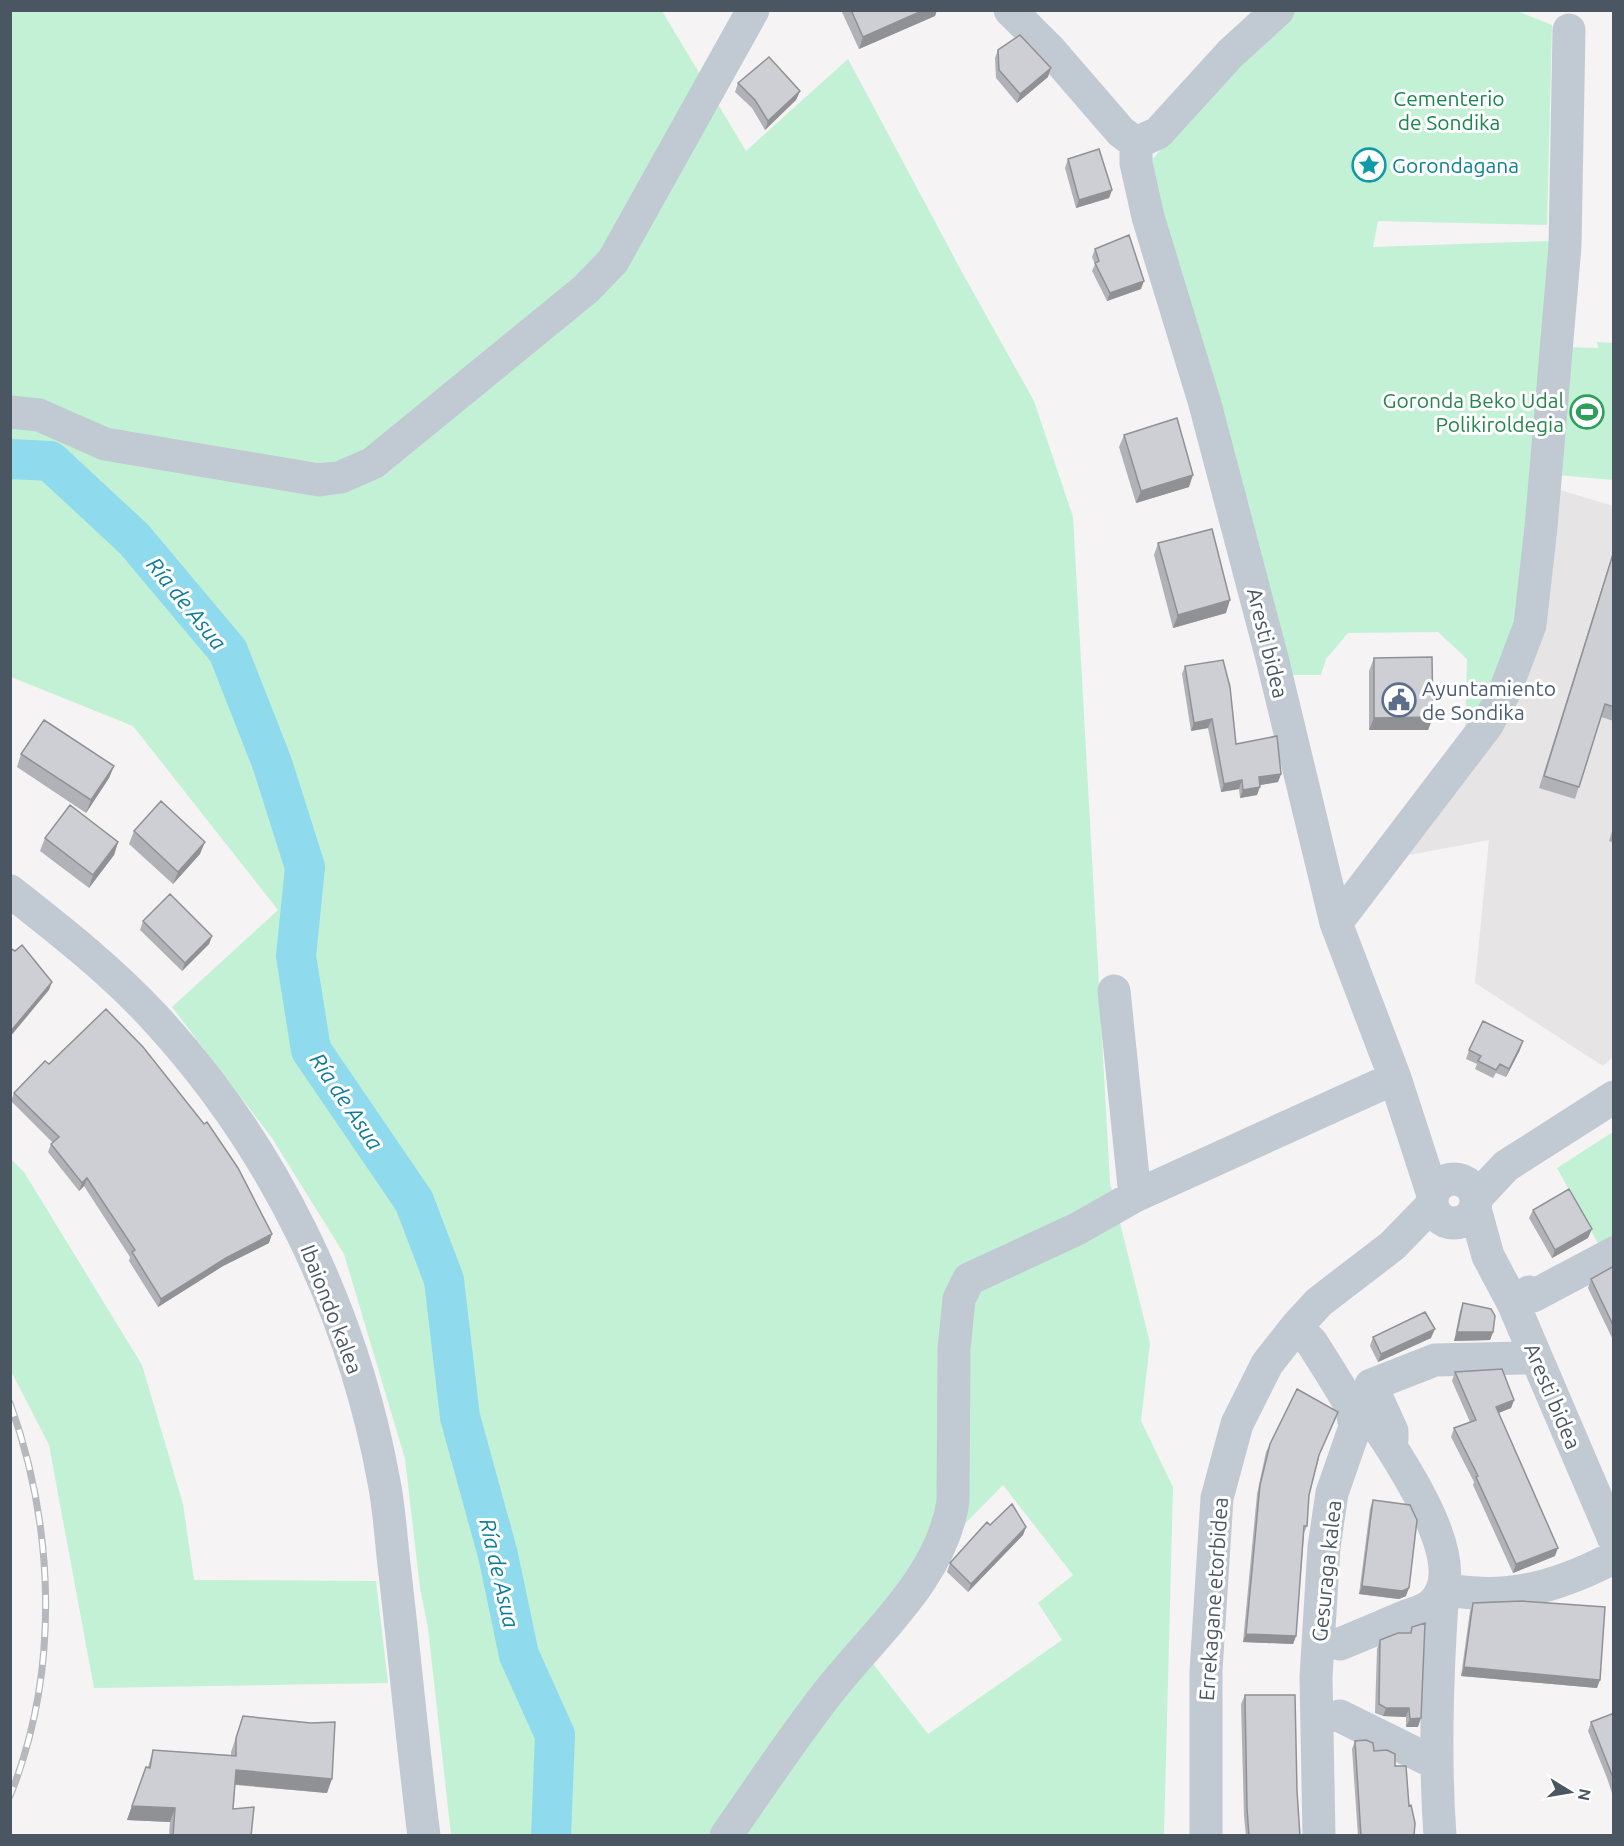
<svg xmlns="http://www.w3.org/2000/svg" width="1624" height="1846" viewBox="0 0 1624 1846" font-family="Ubuntu,sans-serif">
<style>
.education{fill:#e6e4e5}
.green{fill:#c3f1d5;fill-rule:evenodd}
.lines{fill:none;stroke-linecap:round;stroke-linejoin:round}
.river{stroke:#90daee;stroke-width:40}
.minor{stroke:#c1cad2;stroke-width:33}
.rail-casing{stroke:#b5b8bd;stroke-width:7}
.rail{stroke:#fff;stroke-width:4.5;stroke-dasharray:14;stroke-linecap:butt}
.wall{fill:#b0b2b7}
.shaded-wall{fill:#909195}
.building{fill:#cdcfd5;stroke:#909195;stroke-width:1.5}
.labels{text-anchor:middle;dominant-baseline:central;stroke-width:6;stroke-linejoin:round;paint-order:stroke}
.park-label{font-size:21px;fill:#17864f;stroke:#fff}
.culture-label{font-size:21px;fill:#0d838f;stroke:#fff;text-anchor:start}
.leisure-label{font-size:21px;fill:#27864d;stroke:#fff;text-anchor:end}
.street-label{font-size:21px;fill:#4a5661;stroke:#fff}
.service-label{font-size:21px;fill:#4e5e75;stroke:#fff;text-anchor:start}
.water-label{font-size:22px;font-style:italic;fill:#0c7c9b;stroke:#fff}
</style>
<rect width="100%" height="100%" fill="#f5f3f3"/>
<!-- education -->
<path class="education" d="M1554,488L1613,506L1614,1056L1603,1066L1475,983L1489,840L1409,855L1496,730Z"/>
<!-- green -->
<path class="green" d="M10,11H662L746,151L848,59L963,274L1034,401L1073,517L1110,1183L1150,1343L1141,1421L1173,1487L1164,1835H451L428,1628L420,1588L405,1459L344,1254L272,1138L172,1007L278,910L133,726L11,677ZM1003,1485L1073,1575L1038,1603L1062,1640L928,1734L870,1660L950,1539Z
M1294,11H1517L1552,25L1547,225L1378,221L1373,247L1550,241L1519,625L1490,704L1465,735L1467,659L1438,632L1348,633L1326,659L1321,675H1292L1147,166L1247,47Z
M1597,342L1613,343V480L1558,475L1564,347L1598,348Z
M1613,1132V1253L1605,1256L1557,1168Z
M11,1159L24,1172L142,1365L183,1504L194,1580L376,1581L388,1683L94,1688L49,1445L11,1371Z"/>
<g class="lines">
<!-- river -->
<path class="river" d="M10,459L50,461L134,539L228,651L272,763L305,867L296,956L311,1050L414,1201L444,1280L460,1417L498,1555L519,1655L555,1735L551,1836"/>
<!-- minor -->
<path class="minor" d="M1010,10L1051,51L1121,132L1136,143
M1136,143V163L1148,217L1205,404L1273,662L1336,923L1395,1078L1433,1195
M1136,143L1158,133L1230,54L1278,10
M10,412L39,415L105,444L319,480L341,477L373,463L586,289L613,261L753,10
M10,891C61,931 112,971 156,1019C274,1147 353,1311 384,1482C390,1512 391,1543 395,1573C405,1660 413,1748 424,1836
M1336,923L1487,725L1505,691L1530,625L1541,527L1565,246L1569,30
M1114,991L1135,1196
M1432 1201a22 22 0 1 1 44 0a22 22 0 1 1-44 0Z
M1476,1198L1506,1166L1614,1097
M1475,1209L1488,1256L1513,1303L1614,1539
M1513,1303L1529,1292L1533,1296L1614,1253
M1296,1327L1312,1343L1331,1373L1351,1406L1355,1427L1332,1493L1324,1547L1316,1677L1319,1836
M1392,1439V1431L1371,1385L1435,1360L1523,1358
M1340,1644C1362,1635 1383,1626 1404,1617C1412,1614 1423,1611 1430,1606C1477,1570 1397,1456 1374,1421
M1340,1716L1437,1764
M726,1836C760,1787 793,1737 830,1690C875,1633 942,1577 953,1501L954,1349L959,1299L969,1279L1077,1229L1135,1196L1395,1078
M1206,1836V1671L1217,1498L1237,1424L1267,1364L1296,1327L1319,1302L1392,1246L1432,1205
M1440,1836C1434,1753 1437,1672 1443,1589C1505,1601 1554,1588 1609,1560"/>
<defs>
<path id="rail" d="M10,1403C55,1528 60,1672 10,1796"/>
</defs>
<!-- rail casing -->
<use href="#rail" class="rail-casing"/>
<!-- rail -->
<use href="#rail" class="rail"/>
</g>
<!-- wall -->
<path class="wall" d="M841,10H937L935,16L859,49Z
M998,50L1048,77L1017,103L996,78L995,58Z
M738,83L800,91L796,100L765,130L752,108L735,92Z
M1068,159L1112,190L1109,198L1076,208L1065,168Z
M1095,249L1141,289L1107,301L1092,271L1095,264L1092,257Z
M1124,435L1189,487L1136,503L1119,447Z
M1158,543L1226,613L1173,628L1154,555Z
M1614,549V721L1601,717L1575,799L1539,788Z
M1374,658L1433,717L1428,730H1369V671Z
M1185,666L1236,744L1281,774L1278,782L1260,785L1257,795L1240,798L1239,789L1221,792L1208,728L1191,731L1182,674Z
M21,754L114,766L109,778L86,813L17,767Z
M1614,825V843L1609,841Z
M134,831L200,854L173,884L129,844Z
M45,838L118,842L114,855L89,888L40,851Z
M143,921L212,936L209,944L182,971L140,930Z
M1469,1050H1520L1506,1077L1496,1073L1493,1078L1475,1069L1477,1064L1466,1059Z
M14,1093L269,1243L223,1266L158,1307L129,1261L130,1257L84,1186L79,1191L48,1152L51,1144L53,1143L11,1101Z
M1533,1210L1588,1238L1552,1258L1529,1218Z
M1614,1266V1342L1588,1288L1591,1279Z
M1463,1303L1493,1332L1490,1340L1454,1341L1460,1311Z
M1373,1337L1431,1338L1378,1362L1370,1346Z
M1455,1372L1514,1400L1511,1408L1499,1413L1555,1556L1513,1573L1473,1485L1474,1482L1451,1437L1454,1428L1470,1422L1452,1381Z
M1270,1444L1319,1458L1309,1495L1307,1526L1304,1533L1296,1636L1293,1644L1243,1642L1257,1494L1266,1452Z
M1373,1500L1406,1596L1399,1599L1359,1594L1370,1509Z
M990,1525L1026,1527L1023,1535L968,1592L947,1572L950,1563Z
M1473,1603L1597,1688L1461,1676L1470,1611Z
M1412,1627L1418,1727H1406V1717L1383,1716L1375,1713L1377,1649L1380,1640L1410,1633Z
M1245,1695L1297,1791L1300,1836H1246L1244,1816L1241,1704Z
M1614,1713V1799L1607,1778L1588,1731L1591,1722Z
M243,1716L327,1793L235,1785L233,1809L251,1836H169L170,1822L127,1820L146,1767H148L153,1750L231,1755V1752Z
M1355,1741L1374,1751L1395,1766L1409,1806L1414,1836H1358L1352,1749Z"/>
<!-- shaded-wall -->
<path class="shaded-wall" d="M924,10H937L935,16L859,49L863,37Z
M1051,68L1048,77L1017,103L1020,94Z
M800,91L796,100L765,130L768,121Z
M1112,190L1109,198L1076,208L1079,200Z
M1144,281L1141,289L1107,301L1110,293Z
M1193,475L1189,487L1136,503L1141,491Z
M1230,600L1226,613L1173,628L1178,615Z
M1433,717L1428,730H1369L1374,718Z
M1212,719L1208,728L1191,731L1194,723Z
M114,766L109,778L86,813L91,800Z
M1281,774L1278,782L1255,786L1259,777Z
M1242,780L1239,789L1221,792L1224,784Z
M1260,787L1257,795L1240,798L1243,790Z
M118,842L114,855L89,888L93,875Z
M205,842L200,854L173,884L178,872Z
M212,936L209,944L182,971L185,963Z
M52,982L49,990L10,1037V1032Z
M1523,1041L1520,1050L1506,1077L1509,1069Z
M87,1178L84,1186L79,1191L82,1183Z
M1592,1229L1588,1238L1552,1258L1555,1250Z
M272,1234L269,1243L223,1266L158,1307L161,1299L226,1258Z
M1435,1329L1431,1338L1378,1362L1381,1354Z
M1457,1332H1493L1490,1340L1454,1341Z
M1514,1400L1511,1408L1493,1415L1496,1407Z
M1026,1527L1023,1535L968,1592L971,1584Z
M1558,1548L1555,1556L1513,1573L1516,1564Z
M1362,1586L1409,1588L1406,1596L1399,1599L1359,1594Z
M1246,1634L1296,1636L1293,1644L1243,1642Z
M1464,1667L1600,1680L1597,1688L1461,1676Z
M1386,1708H1409L1406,1717L1383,1716Z
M1421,1718L1418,1727H1406L1410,1719Z
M236,1770L332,1779L327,1793L231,1784Z
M132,1806L175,1808L170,1822L127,1820Z"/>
<!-- building -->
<path class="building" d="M851,10H924L863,37Z
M1020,35L1051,68L1020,94L999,70L998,50Z
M769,57L800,91L768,121L755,100L738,83Z
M1099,149L1112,190L1079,200L1068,159Z
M1129,235L1144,281L1110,293L1095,263L1099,261L1095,249Z
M1177,418L1193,475L1141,491L1124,435Z
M1212,529L1230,600L1178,615L1158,543Z
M1614,551V707L1605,704L1579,787L1544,776Z
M1432,657L1433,717L1374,718V658Z
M1223,660L1230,687L1236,744L1277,736L1281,774L1259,777L1260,787L1243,790L1242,780L1224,784L1212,719L1194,723L1185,666Z
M44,720L114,766L91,800L21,754Z
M161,801L205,842L178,872L134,831Z
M70,805L118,842L93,875L45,838Z
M170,894L212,936L185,963L143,921Z
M22,945L52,982L10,1032V948L15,951Z
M106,1009L143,1047L204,1124L207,1122L238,1168L272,1234L226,1258L161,1299L132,1252L135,1250L87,1178L82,1183L51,1144L59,1137L14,1093L45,1061L49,1064Z
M1483,1021L1523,1041L1509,1069L1500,1064L1496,1070L1478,1061L1481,1056L1469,1050Z
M1569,1189L1592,1229L1555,1250L1533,1210Z
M1614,1266V1327L1591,1279Z
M1463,1303L1491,1309L1495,1316L1493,1332H1457Z
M1425,1312L1435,1329L1381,1354L1373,1337Z
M1502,1369L1514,1400L1496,1407L1558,1548L1516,1564L1476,1477L1478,1476L1454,1428L1476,1420L1455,1372Z
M1297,1389L1338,1412L1319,1455L1309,1495L1307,1526H1304L1296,1636L1246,1634L1260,1485L1270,1444Z
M1373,1500L1410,1505L1417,1520L1409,1588L1402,1591L1362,1586Z
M1012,1504L1026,1527L971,1584L950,1563L987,1522L990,1525Z
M1522,1601L1605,1607L1600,1680L1464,1667L1473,1603Z
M1425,1623L1421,1718L1410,1719L1409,1708H1386L1379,1704L1380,1640L1398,1633H1411L1412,1627Z
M1245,1695H1295L1297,1791L1300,1836H1249L1247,1808Z
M1614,1713V1780L1610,1770L1591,1722Z
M243,1716L311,1723L335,1722L332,1779L236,1770L233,1809L254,1807L251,1836H173L175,1808L132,1806L146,1767L150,1768L153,1750L236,1756V1738Z
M1366,1740L1373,1743L1374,1751L1387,1750L1395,1754V1766H1406L1409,1806L1411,1805L1415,1823L1414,1836H1361L1355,1741Z"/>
<!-- icons -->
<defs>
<symbol id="sight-ring" viewBox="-11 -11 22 22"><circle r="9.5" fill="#fff" stroke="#0f9aa8" stroke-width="1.5"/><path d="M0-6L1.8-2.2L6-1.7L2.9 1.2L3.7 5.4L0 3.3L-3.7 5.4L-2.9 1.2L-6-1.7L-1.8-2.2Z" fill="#0f9aa8"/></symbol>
<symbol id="stadium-ring" viewBox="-11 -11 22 22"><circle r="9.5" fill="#fff" stroke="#2e9e5b" stroke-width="1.5"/><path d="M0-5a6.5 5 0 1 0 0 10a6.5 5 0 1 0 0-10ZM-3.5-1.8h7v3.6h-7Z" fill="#2e9e5b"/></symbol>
<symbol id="civic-ring" viewBox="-11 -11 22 22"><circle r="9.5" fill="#fff" stroke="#5c6f8a" stroke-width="1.5"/><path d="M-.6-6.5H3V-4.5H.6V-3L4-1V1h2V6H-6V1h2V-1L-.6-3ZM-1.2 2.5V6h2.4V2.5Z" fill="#5c6f8a"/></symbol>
</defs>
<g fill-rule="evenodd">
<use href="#sight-ring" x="1350" y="146" width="38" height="38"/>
<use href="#stadium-ring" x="1568" y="393" width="38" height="38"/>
<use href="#civic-ring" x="1380" y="681" width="38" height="38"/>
</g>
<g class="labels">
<!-- park labels -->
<g class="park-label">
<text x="1449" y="98">Cementerio<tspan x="1449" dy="24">de Sondika</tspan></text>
</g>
<!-- culture labels -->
<g class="culture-label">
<text x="1392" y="165">Gorondagana</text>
</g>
<!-- leisure labels -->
<g class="leisure-label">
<text x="1564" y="400">Goronda Beko Udal<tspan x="1564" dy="24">Polikiroldegia</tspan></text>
</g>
<!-- street labels -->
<g class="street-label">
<text transform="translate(1268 643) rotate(76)">Aresti bidea</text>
<text transform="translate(332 1309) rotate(69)">Ibaiondo kalea</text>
<text transform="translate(1553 1396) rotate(67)">Aresti bidea</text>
<text transform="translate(1326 1571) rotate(-84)">Gesuraga kalea</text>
<text transform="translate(1213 1599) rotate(-86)">Errekagane etorbidea</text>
</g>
<!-- service labels -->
<g class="service-label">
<text x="1422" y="688">Ayuntamiento<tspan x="1422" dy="24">de Sondika</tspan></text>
</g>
<!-- water labels -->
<g class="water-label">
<text transform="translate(187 603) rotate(51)">Ría de Asua</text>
<text transform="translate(347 1101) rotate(56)">Ría de Asua</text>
<text transform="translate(500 1573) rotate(77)">Ría de Asua</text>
</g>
</g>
<!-- border -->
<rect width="1624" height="1846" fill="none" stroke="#4a5661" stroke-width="24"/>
<!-- north arrow -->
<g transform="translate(1570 1792) rotate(101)" stroke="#ffffff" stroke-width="4.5" paint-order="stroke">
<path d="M0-4.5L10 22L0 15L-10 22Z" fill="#4a5661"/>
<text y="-9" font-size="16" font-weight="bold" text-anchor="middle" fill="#4a5661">N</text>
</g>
</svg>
